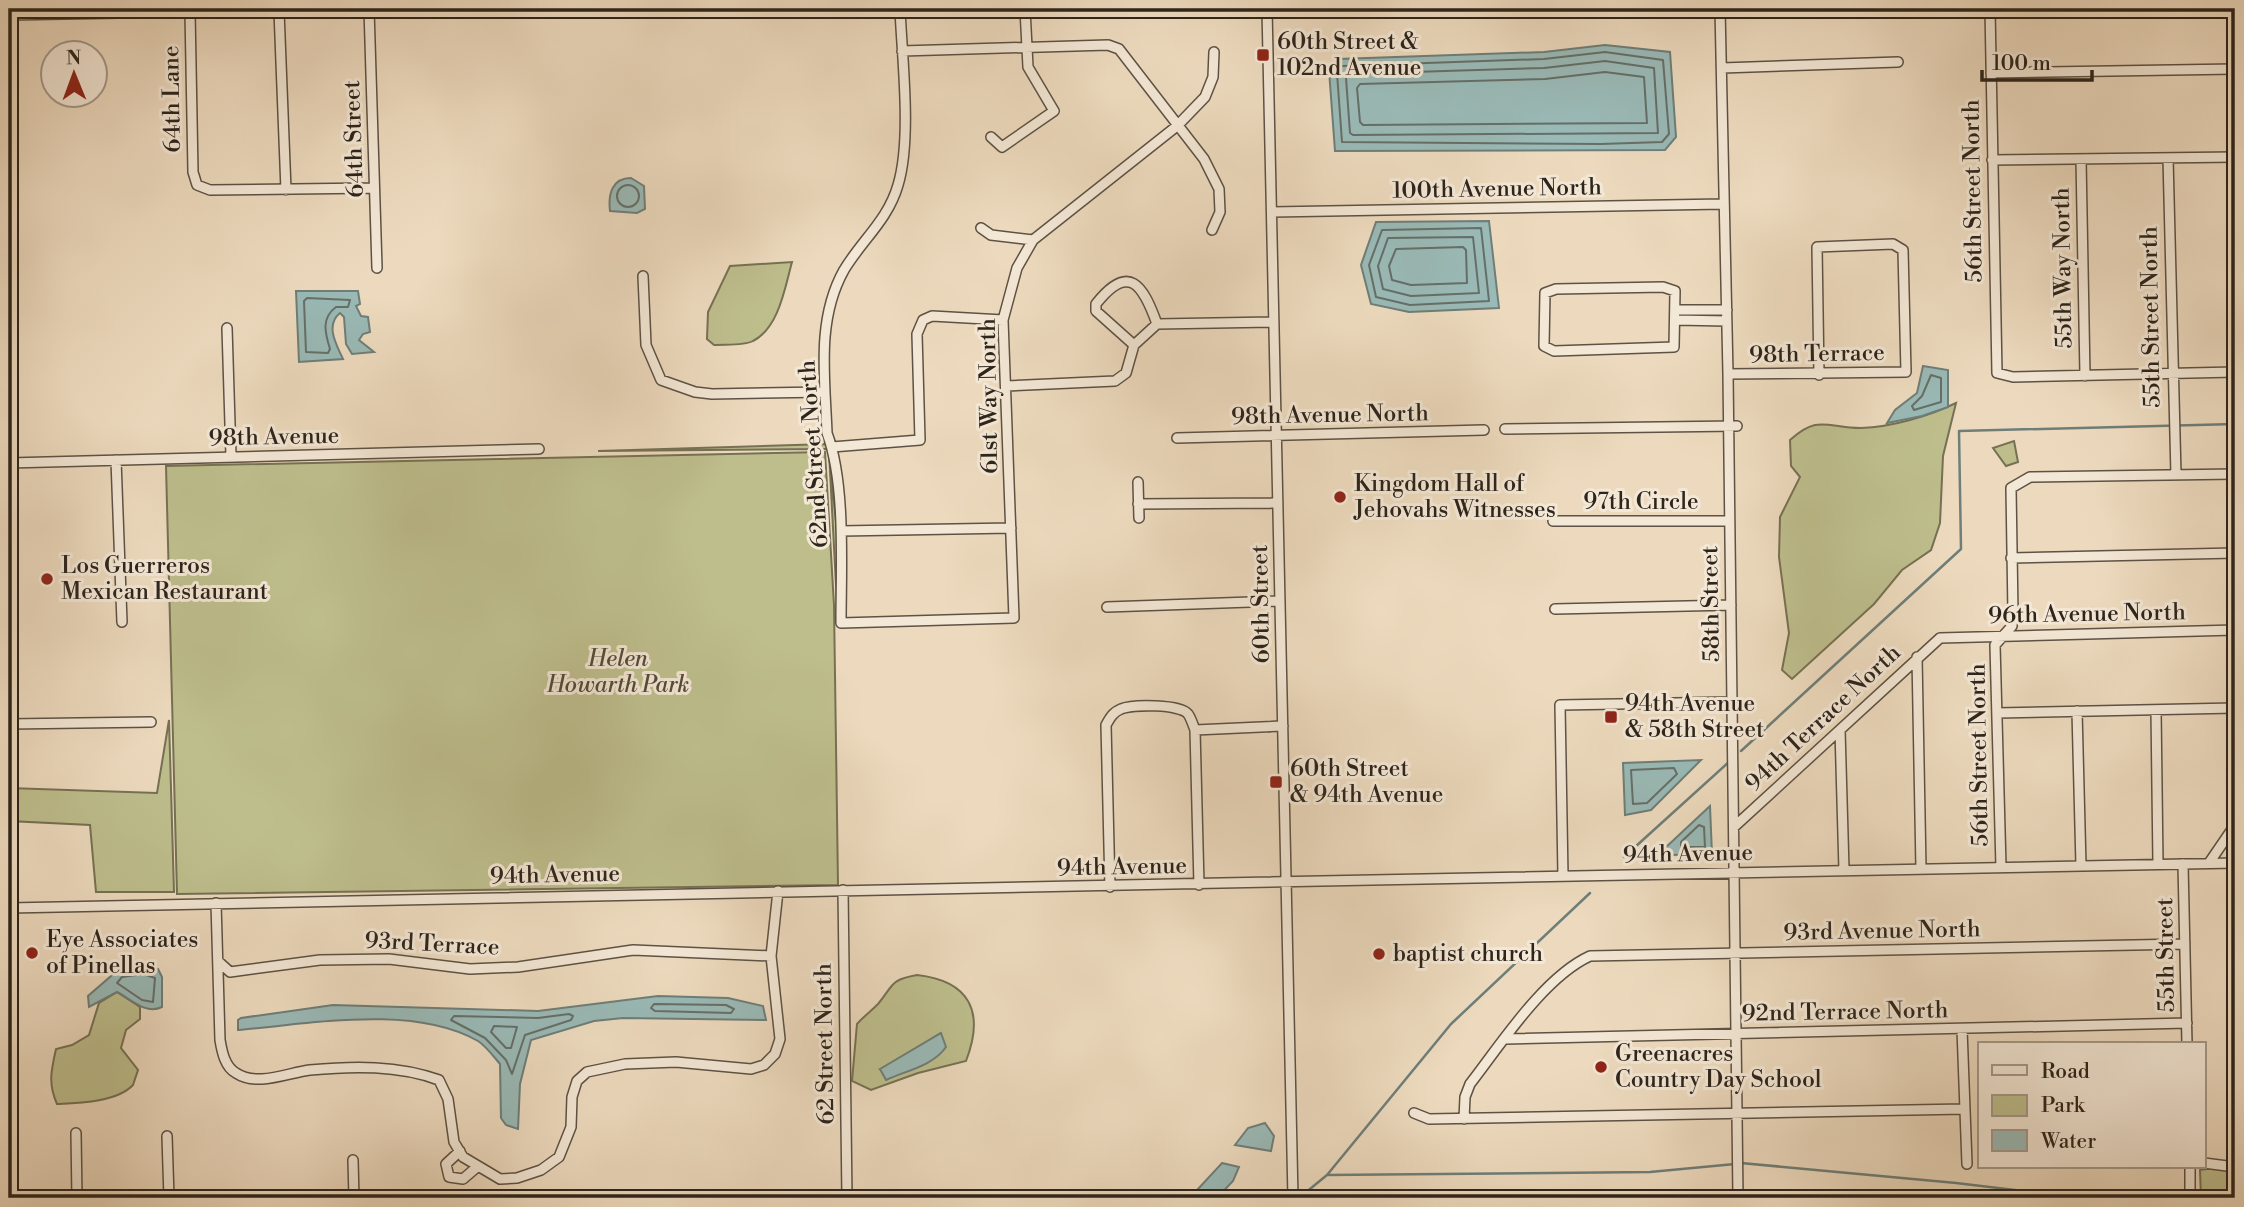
<svg xmlns="http://www.w3.org/2000/svg" width="2244" height="1207" viewBox="0 0 2244 1207" font-family="'Libre Bodoni',serif">
<style>
.green{fill:#bebe8d;stroke:#767154;stroke-width:2;fill-rule:evenodd}
.water{fill:#9abab7;stroke:#6e7e79;stroke-width:2}
.lines{fill:none;stroke-linecap:round;stroke-linejoin:round}
.shore{stroke:#646f69;stroke-width:2}
.stream{stroke:#6e7e79;stroke-width:2.5}
.minor-casing{stroke:#5d5244;stroke-width:12}
.minor{stroke:#f3e7d5;stroke-width:9}
.poi-dot{fill:#8f2418;stroke:#f3e7d5;stroke-width:2.5}
.labels{text-anchor:middle;dominant-baseline:central;stroke-width:6;stroke-linejoin:round;paint-order:stroke}
.poi-label{font-size:23px;fill:#2d241b;stroke:#f3e7d5;text-anchor:start}
.street-label{font-size:23px;fill:#2d241b;stroke:#f3e7d5}
.park-label{font-size:23px;font-style:italic;fill:#514a38;stroke:#f3e7d5}
</style>
<rect width="100%" height="100%" fill="#eddabe"/>
<filter id="stains"><feTurbulence type="fractalNoise" baseFrequency=".00286" numOctaves="4"/><feColorMatrix values="0 0 0 0 .2 0 0 0 0 .09 0 0 0 0 .02 0 0 0 .5 -.17"/></filter>
<radialGradient id="worn" r=".72"><stop offset=".6" stop-color="#630" stop-opacity="0"/><stop offset="1" stop-color="#630" stop-opacity=".3"/></radialGradient>
<!-- green -->
<path class="green" d="M792,262C785,287 779,328 753,341C744,346 724,344 714,345L707,339L708,312L730,266Z
M1956,403L1943,456L1940,523L1931,550L1902,570L1874,604L1792,679L1782,670L1789,633L1779,557L1780,517L1800,477L1791,466L1790,440C1819,414 1827,428 1861,428C1892,427 1929,416 1956,403Z
M2014,441L2018,462L2006,466L1993,448Z
M827,444L828,448L837,531V604L829,452L826,449L598,451Z
M825,452L834,605L838,885L177,894L166,466Z
M169,720L174,892H96L90,825L9,821V788L157,793Z
M917,975C970,981 985,1012 966,1061L918,1073L871,1090L852,1081L857,1024C863,1017 871,1011 878,1004C894,985 889,980 917,975ZM941,1033L921,1066L905,1071L881,1069Z
M117,992L140,1007V1019L126,1030L121,1048L138,1070L133,1085C117,1102 80,1103 57,1104C48,1084 51,1071 56,1049L72,1045L89,1035L99,1003Z
M2220,1167L2235,1172V1198H2201L2200,1170Z"/>
<!-- water -->
<path class="water" d="M1605,45L1670,52L1676,137L1665,150L1335,151L1329,70L1338,59L1544,52Z
M631,178L644,186L645,209L637,213L610,211C608,194 612,178 631,178Z
M1489,221L1499,308L1409,312L1371,304L1361,265L1376,222Z
M296,291H358L360,304L356,306L361,316L368,317L370,332L363,334L359,340L374,352L352,354L346,344L344,317L340,313C325,325 336,344 343,359L299,362Z
M1923,366L1948,370V407L1922,416L1887,423L1895,410L1917,393Z
M1701,760L1651,810L1625,815L1623,763Z
M1710,806L1712,854L1671,855L1664,849Z
M143,967L158,969L162,977V1007C145,1015 131,999 117,992L89,1007L88,996L118,970Z
M658,996L728,998L763,1006L766,1020L623,1018L594,1021L531,1040L520,1084L518,1129L506,1125L501,1118L500,1064C494,1057 486,1046 478,1041C413,1004 310,1024 238,1030V1020L241,1018L333,1005L538,1011Z
M941,1033L946,1047C933,1066 905,1071 886,1080L880,1069Z
M1265,1123L1274,1136L1271,1151L1235,1145L1248,1128Z
M1222,1163L1239,1167L1233,1181L1217,1198H1199L1197,1190Z"/>
<g class="lines">
<!-- shore -->
<path class="shore" d="M1605,52L1663,60L1669,134L1662,142L1601,144L1342,142L1337,73L1342,66L1544,59Z
M1605,61L1654,68L1658,133L1353,135L1350,133L1346,78L1348,74L1544,68Z
M1605,72L1644,77L1647,123L1363,125L1360,122L1357,88L1360,84L1545,79Z
M617 196a11 11 0 1 1 22 0a11 11 0 1 1-22 0Z
M1481,228L1489,301L1410,305L1376,297L1369,265L1382,230Z
M1473,237L1479,293L1411,296L1383,289L1378,266L1388,238Z
M1463,247L1466,250L1467,283L1411,285L1392,280L1389,266L1396,249Z
M307,298L350,300L348,307H336C321,318 325,333 330,349L328,353L306,352L304,301Z
M1931,375L1941,378V402L1914,410L1912,406L1922,396Z
M1674,768L1677,774L1647,803L1633,804L1631,770Z
M1699,825L1704,827L1705,847H1681V842Z
M143,974L155,978L153,1002L142,1000L117,983L122,977Z
M654,1004L726,1005L734,1009L731,1013L655,1011L651,1008Z
M569,1014L573,1016L571,1020L525,1035L512,1074L506,1060L485,1038L451,1020L454,1016L538,1018Z
M494,1026L517,1027L511,1048H506L491,1032Z"/>
<!-- stream -->
<path class="stream" d="M1741,751L1961,549L1959,431L2235,424
M1624,857L1730,761
M1741,1163L1956,1183L2082,1198
M1327,1175L1650,1172L1735,1164
M1299,1198L1327,1175L1451,1024L1590,893"/>
<defs>
<path id="minor" d="M369,9L377,268
M415,9H450
M900,9C902,58 912,139 898,185C888,220 862,240 844,270C816,320 825,378 827,433C846,484 841,568 841,623L1014,618L1003,320L1017,268L1033,240L1177,126L1205,97L1213,77L1214,52
M1267,9L1293,1198
M1720,9L1728,374L1738,1198
M1990,9L1997,373L2013,377L2235,372
M279,11L286,190
M190,12L193,172L197,185L210,190L374,188
M9,15L337,9
M902,51L1108,45L1119,49L1204,159L1219,189L1220,212L1212,230
M1722,68L1898,62
M1991,73L2235,69
M991,137L1002,147L1054,111L1028,67L1025,9
M2168,158L2176,475
M2081,159L2085,376
M1992,160L2235,157
M1272,212L1723,204
M981,228L991,235L1033,240
M643,276L646,345L661,380L695,392L712,394L825,392
M1663,287L1675,291L1674,347L1554,351L1544,346L1545,293L1556,289Z
M1676,310H1727
M1676,320L1727,321
M227,328L231,456
M1134,345L1096,311V304C1129,262 1143,285 1157,324
M1728,374L1906,372L1903,250L1893,244L1817,247L1819,375
M1007,386L1115,381L1126,373L1134,345L1157,324L1274,322
M1505,429L1737,426
M1177,438L1484,430
M832,447L920,440L917,334L923,320L932,316L1003,320
M116,460L122,622
M9,463L539,449
M1138,482L1139,518
M1138,504L1278,503
M1553,521H1728
M841,531L1011,528
M2011,558L2235,553
M1107,607L1280,601
M1555,609L1731,605
M1917,657L1921,869
M2156,710L2158,864
M2077,711L2081,866
M1997,713L2235,708
M9,724L151,722
M1195,730L1283,726
M1840,730L1844,870
M1734,827L1940,638L2235,630
M2209,863L2235,825
M2183,864L2187,1044
M2001,867L1995,645L2012,626L2013,613L2011,488L2030,477L2235,474
M1563,876L1560,705L1731,702
M1110,887L1106,725C1110,718 1113,712 1121,709C1132,704 1181,704 1188,714C1191,718 1193,725 1195,730L1199,885
M843,890L847,1198
M216,903L220,1040C222,1052 225,1067 236,1073C257,1087 287,1073 310,1070C353,1066 398,1065 439,1080L448,1099L454,1142L463,1157L500,1179L517,1178L541,1170L559,1157L571,1127L572,1097L577,1081L587,1072L625,1064L676,1062L751,1069L764,1065L775,1054L780,1039L771,956L778,891
M9,908C751,886 1493,883 2235,863
M219,962L230,972L320,960L389,959L470,969L518,967L633,950L771,956
M1962,1029L1967,1164
M1505,1039L2187,1023
M1414,1113L1429,1119L1964,1109
M1464,1119L1465,1097L1470,1084C1501,1044 1544,977 1590,956L2185,944
M76,1133L77,1198
M167,1136L169,1198
M460,1151L446,1164L449,1177L463,1179L477,1167
M353,1160L354,1198
M2204,1163L2235,1167
M2190,1167V1198"/>
</defs>
<!-- minor casing -->
<use href="#minor" class="minor-casing"/>
<!-- minor -->
<use href="#minor" class="minor"/>
</g>
<!-- markers -->
<g class="poi-dot">
<rect x="1256" y="48" width="14" height="14" rx="3.5"/>
<circle cx="1340" cy="497" r="7"/>
<circle cx="47" cy="579" r="7"/>
<rect x="1604" y="710" width="14" height="14" rx="3.5"/>
<rect x="1269" y="775" width="14" height="14" rx="3.5"/>
<circle cx="32" cy="953" r="7"/>
<circle cx="1379" cy="954" r="7"/>
<circle cx="1601" cy="1067" r="7"/>
</g>
<g class="labels">
<!-- poi labels -->
<g class="poi-label">
<text x="1277" y="42">60th Street &amp;<tspan x="1277" dy="26">102nd Avenue</tspan></text>
<text x="1354" y="484">Kingdom Hall of<tspan x="1354" dy="26">Jehovahs Witnesses</tspan></text>
<text x="61" y="566">Los Guerreros<tspan x="61" dy="26">Mexican Restaurant</tspan></text>
<text x="1625" y="704">94th Avenue<tspan x="1625" dy="26">&amp; 58th Street</tspan></text>
<text x="1290" y="769">60th Street<tspan x="1290" dy="26">&amp; 94th Avenue</tspan></text>
<text x="46" y="940">Eye Associates<tspan x="46" dy="26">of Pinellas</tspan></text>
<text x="1393" y="954">baptist church</text>
<text x="1615" y="1054">Greenacres<tspan x="1615" dy="26">Country Day School</tspan></text>
</g>
<!-- street labels -->
<g class="street-label">
<text transform="translate(172 99) rotate(-91)">64th Lane</text>
<text transform="translate(354 139) rotate(-92)">64th Street</text>
<text transform="translate(1497 189) rotate(-1)">100th Avenue North</text>
<text transform="translate(1973 191) rotate(-91)">56th Street North</text>
<text transform="translate(2063 268) rotate(-91)">55th Way North</text>
<text transform="translate(2151 317) rotate(-91)">55th Street North</text>
<text transform="translate(1817 354) rotate(-1)">98th Terrace</text>
<text transform="translate(989 396) rotate(-91)">61st Way North</text>
<text transform="translate(1330 415) rotate(-1)">98th Avenue North</text>
<text transform="translate(274 437) rotate(-1)">98th Avenue</text>
<text transform="translate(814 454) rotate(-94)">62nd Street North</text>
<text x="1641" y="502">97th Circle</text>
<text transform="translate(1261 604) rotate(-91)">60th Street</text>
<text transform="translate(1711 604) rotate(-91)">58th Street</text>
<text transform="translate(2087 614) rotate(-1)">96th Avenue North</text>
<text transform="translate(1823 718) rotate(-43)">94th Terrace North</text>
<text transform="translate(1979 755) rotate(-91)">56th Street North</text>
<text transform="translate(1688 854) rotate(-1)">94th Avenue</text>
<text transform="translate(1122 867) rotate(-1)">94th Avenue</text>
<text transform="translate(555 875) rotate(-1)">94th Avenue</text>
<text transform="translate(1882 931) rotate(-1)">93rd Avenue North</text>
<text transform="translate(432 944) rotate(3)">93rd Terrace</text>
<text transform="translate(2166 955) rotate(-91)">55th Street</text>
<text transform="translate(1845 1012) rotate(-1)">92nd Terrace North</text>
<text transform="translate(825 1044) rotate(-91)">62 Street North</text>
</g>
<!-- park labels -->
<g class="park-label">
<text x="618" y="659">Helen<tspan x="618" dy="26">Howarth Park</tspan></text>
</g>
</g>
<!-- margin -->
<rect width="2244" height="1207" fill="none" stroke="#eddabe" stroke-width="35"/>
<rect x="10" y="10" width="2223" height="1186" fill="none" stroke="#2d241b" stroke-width="3.5"/>
<rect x="18" y="18" width="2209" height="1172" fill="none" stroke="#2d241b" stroke-width="2"/>
<!-- legend -->
<rect x="1978" y="1042" width="228" height="126" fill="#f3e7d5" stroke="#a4998b" stroke-width="2"/>
<rect x="1992" y="1065" width="35" height="10" fill="#f3e7d5" stroke="#a4998b" stroke-width="2"/>
<text x="2041" y="1078" font-size="21" fill="#2d241b">Road</text>
<rect x="1992" y="1095" width="35" height="21" fill="#bebe8d" stroke="#a4998b" stroke-width="2"/>
<text x="2041" y="1112" font-size="21" fill="#2d241b">Park</text>
<rect x="1992" y="1130" width="35" height="21" fill="#9abab7" stroke="#a4998b" stroke-width="2"/>
<text x="2041" y="1148" font-size="21" fill="#2d241b">Water</text>
<!-- north arrow -->
<g transform="translate(74 74) rotate(359)"><circle r="33" fill="#f3e7d5" stroke="#a4998b" stroke-width="2"/>
<path d="M0-5L12 26L0 18L-12 26Z" fill="#8f2418"/>
<text y="-10" font-size="19" font-weight="bold" text-anchor="middle" fill="#2d241b">N</text>
</g>
<!-- scale -->
<path d="M1982 70v10h110v-10" fill="none" stroke="#2d241b" stroke-width="3.5"/>
<text x="1992" y="70" font-size="21" fill="#2d241b" stroke="#f3e7d5" stroke-width="5" paint-order="stroke">100 m</text>
<rect width="100%" height="100%" filter="url(#stains)"/>
<rect width="100%" height="100%" fill="url(#worn)"/>
</svg>
